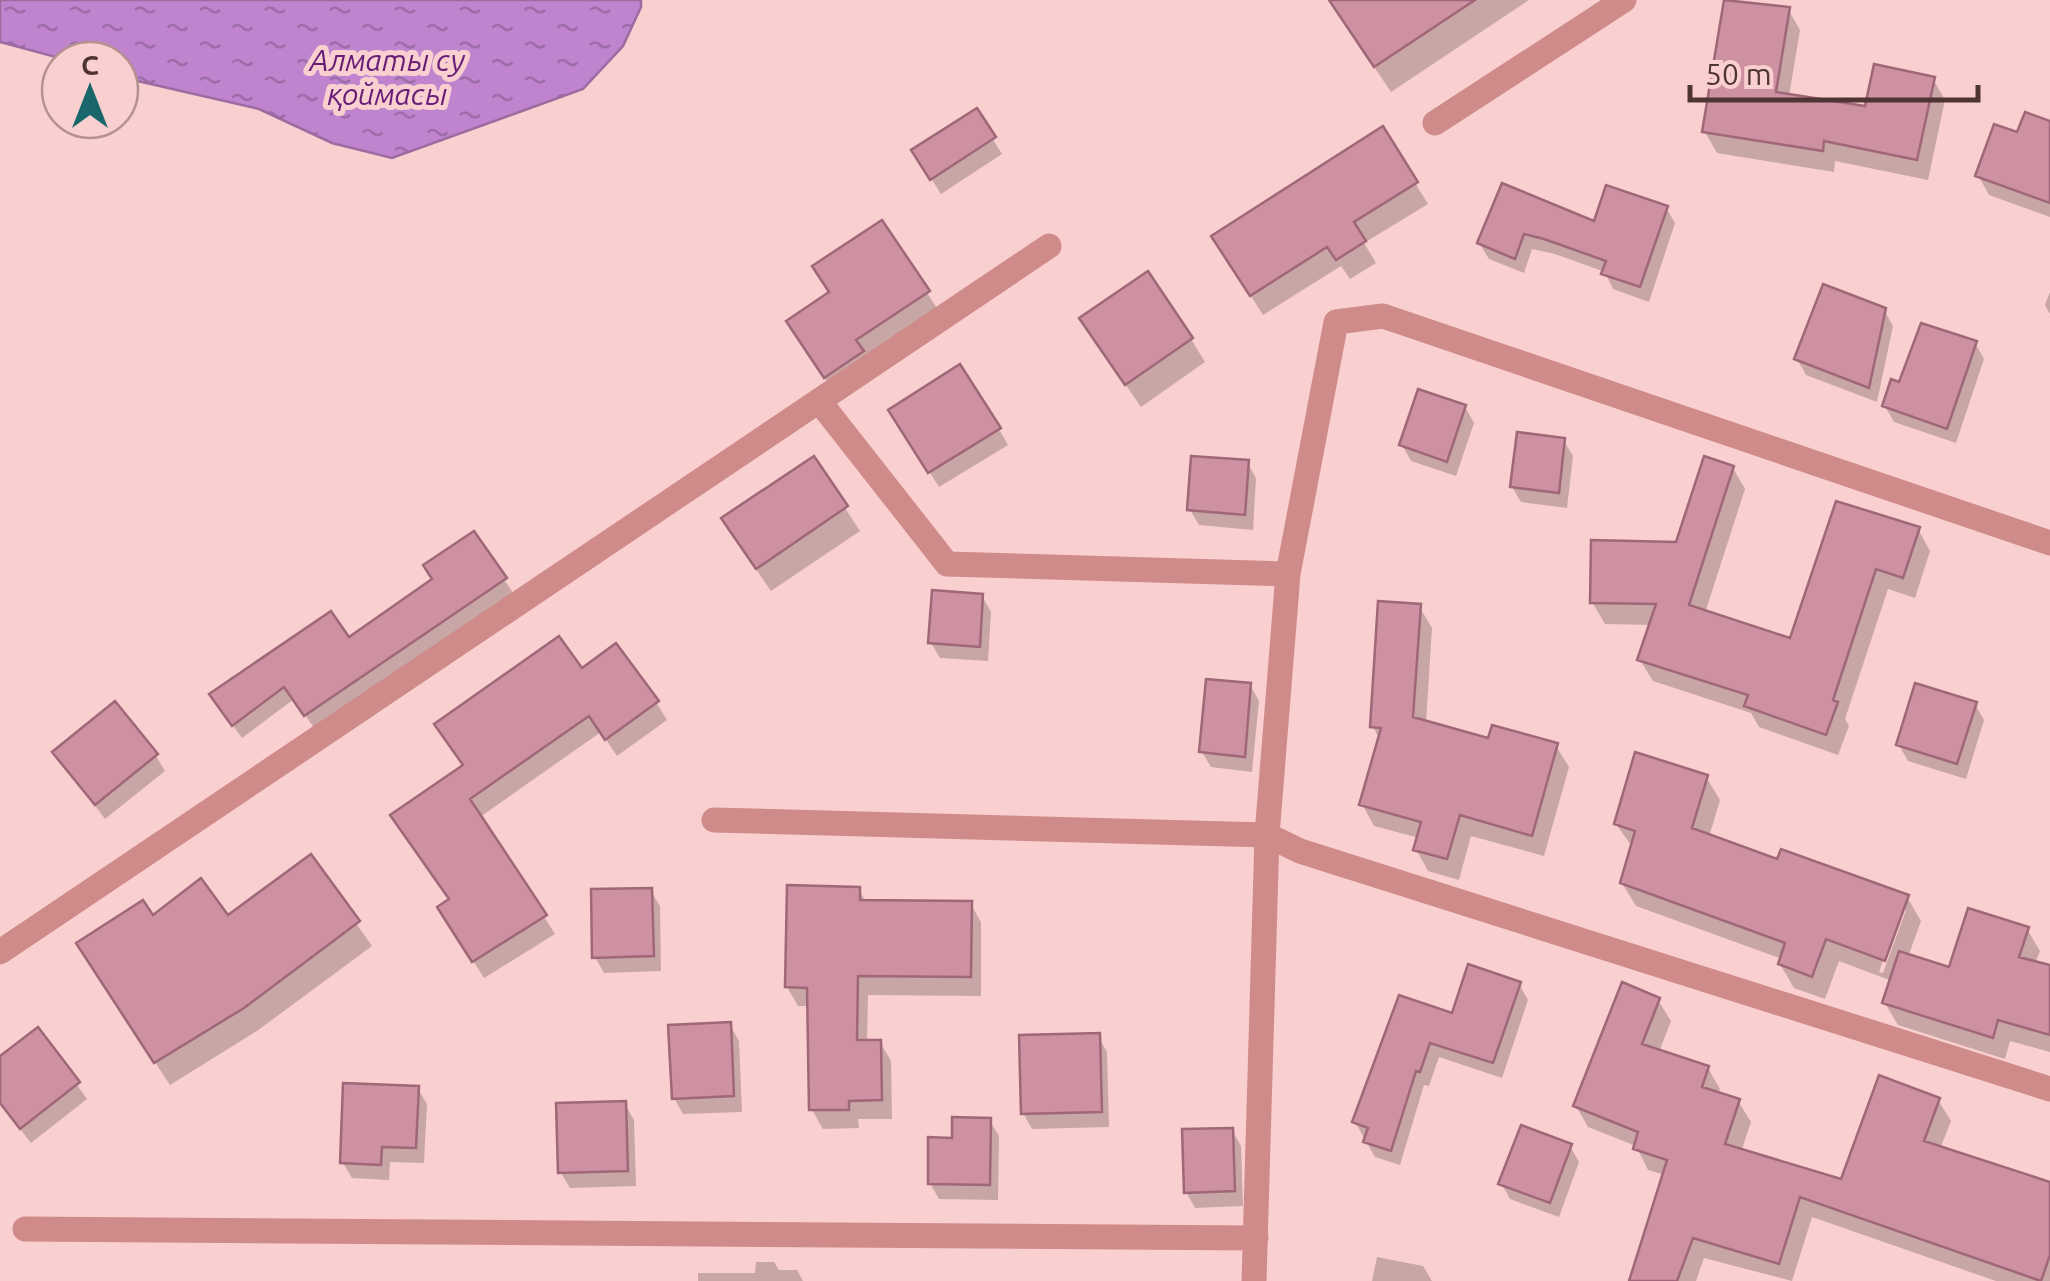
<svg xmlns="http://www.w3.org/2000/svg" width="2050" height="1281" viewBox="0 0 2050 1281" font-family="Ubuntu,sans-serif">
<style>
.water{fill:url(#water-ripples);stroke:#9e6ba0;stroke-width:2.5}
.shadow{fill:#0003;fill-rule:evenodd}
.building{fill:#cd91a2;stroke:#9f6778;stroke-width:2.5}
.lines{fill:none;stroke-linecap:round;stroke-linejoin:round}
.minor{stroke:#cf8b8a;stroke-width:25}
.labels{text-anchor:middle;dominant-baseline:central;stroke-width:10;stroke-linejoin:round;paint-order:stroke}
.water-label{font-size:30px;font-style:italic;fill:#681e78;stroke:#f9d0cf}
</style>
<defs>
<pattern id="water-ripples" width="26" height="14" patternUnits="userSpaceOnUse" patternTransform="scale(2.5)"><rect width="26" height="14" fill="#c083ce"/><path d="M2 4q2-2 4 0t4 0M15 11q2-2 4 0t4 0" fill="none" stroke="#9e6ca8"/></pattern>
</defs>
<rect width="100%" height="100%" fill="#f9d0cf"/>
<!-- water -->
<path class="water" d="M0,0H641V7L623,46L583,89L392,158L332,143L259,109L120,77V60H67L0,42Z"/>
<!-- shadow -->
<path class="shadow" d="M1329,0H1529L1391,92Z
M1727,0L1788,9L1800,30L1789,96L1867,109L1933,79L1945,100L1928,180L1835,161L1834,172L1717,153L1705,132Z
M976,112L1002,154L941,194L914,151Z
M2050,124V217L1989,195L1978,175L2019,136Z
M1382,129L1428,204L1364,243L1376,263L1350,279L1341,266L1263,315L1226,257Z
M1503,186L1595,225L1666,208L1675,223L1649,302L1613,289L1605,272L1555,254L1532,249L1524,273L1489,259L1479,243Z
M882,223L942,316L839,400L803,345L831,294Z
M2050,292V314L2045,305Z
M1884,310L1893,326L1877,402L1806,375L1797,359Z
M1191,339L1205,362L1141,407L1096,342Z
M1975,343L1984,359L1956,443L1894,422L1885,406L1901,385Z
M1465,407L1474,423L1456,476L1411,461L1402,445Z
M900,426L999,429L1008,445L939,487Z
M1564,441L1573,456L1567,508L1521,502L1512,487Z
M813,459L860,531L771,591L738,543Z
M1247,462L1256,478L1253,530L1199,525L1190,510Z
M1733,468L1745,489L1705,613L1792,641L1918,529L1930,551L1915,598L1888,589L1845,719L1849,726L1838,755L1759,727L1751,713L1653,681L1640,660L1652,625L1605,624L1592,602L1678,545Z
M474,534L513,593L314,728L294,699L242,738L220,708L348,641L434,580Z
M982,596L991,612L988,661L940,658L931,643Z
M1419,606L1432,628L1426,723L1490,741L1556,746L1569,767L1544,856L1471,836L1459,880L1428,871L1416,849L1419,838L1374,826L1362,804L1380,740L1373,727Z
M581,672L656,702L667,720L617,756L601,732L480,817L555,934L484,978L451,926L464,766Z
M1250,685L1259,701L1252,772L1211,767L1202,752Z
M1975,704L1984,720L1966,779L1908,761L1899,745Z
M55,752L156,756L165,771L105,819Z
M1706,777L1720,800L1709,837L1779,862L1907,897L1921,921L1908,957L1951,970L2027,929L2040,951L2035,964L2050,968V1052L2010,1041L2005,1059L1898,1025L1885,1003L1892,981L1839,961L1825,999L1794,988L1780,964L1782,959L1636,906L1622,883L1633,848L1616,824ZM1901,910H1906L1883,973L1879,972Z
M310,858L372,946L257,1031L170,1085L93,968L152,918H228Z
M859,890L866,902L970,903L981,922V996L868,995L867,1042H880L891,1061L892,1119H858L859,1128L823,1129L812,1110L810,1006H798L787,987Z
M651,891L660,906L661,971L604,973L595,957Z
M1519,984L1528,1000L1502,1078L1439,1057L1429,1086L1424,1085L1400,1165L1375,1157L1355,1122L1453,1016Z
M1658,1000L1671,1021L1659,1052L1708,1068L1720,1089L1718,1095L1738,1101L1751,1122L1741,1152L1842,1182L1938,1100L1951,1121L1940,1149L2050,1185V1281H1996L1812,1217L1792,1281L1704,1258L1696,1281H1631L1665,1175L1648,1170L1636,1146L1588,1127L1576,1106Z
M730,1025L739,1041L742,1112L683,1114L674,1098Z
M38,1030L87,1099L31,1143L0,1103V1059Z
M1098,1036L1107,1052L1109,1127L1032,1129L1023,1113Z
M418,1089L427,1104L424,1163L390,1162L389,1180L352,1178L343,1163Z
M625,1104L634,1120L636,1186L570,1188L561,1173Z
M990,1121L999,1136L998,1200L939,1199L930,1183L954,1140Z
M1232,1130L1241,1146L1243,1206L1195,1208L1186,1192Z
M1570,1146L1579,1162L1559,1217L1510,1199L1501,1183Z
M1377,1257L1423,1266L1432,1281H1372Z
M756,1262H774L779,1270H797L803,1281H698V1273H755Z"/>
<!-- building -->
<path class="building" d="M1329,0H1475L1374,67Z
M1724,0L1790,7L1776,92L1865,106L1874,64L1935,77L1917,160L1824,141L1823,151L1702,132Z
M977,108L996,137L930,180L911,150Z
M2025,112L2050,121V203L1975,176L1994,124L2017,132Z
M1383,126L1418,182L1354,222L1366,241L1336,260L1327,247L1250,296L1211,236Z
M1502,183L1594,221L1606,185L1668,206L1640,287L1601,274L1606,261L1544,239L1524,234L1515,259L1477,243Z
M882,220L930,291L856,340L864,351L824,378L786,321L829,292L812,266Z
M1148,271L1193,338L1125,385L1079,318Z
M1823,284L1886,308L1869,388L1794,359Z
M1921,323L1977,341L1947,429L1882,406L1891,379L1899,382Z
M960,364L1001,428L928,473L888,410Z
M1418,389L1466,405L1447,462L1399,445Z
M1517,432L1565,438L1559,493L1510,487Z
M814,456L848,506L756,569L721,518Z
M1191,456L1249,460L1245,515L1187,510Z
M1704,456L1734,466L1689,605L1790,638L1836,501L1920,527L1903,578L1876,569L1833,700L1838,702L1826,735L1744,706L1748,695L1637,660L1656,604L1590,603L1591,540L1676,542Z
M474,531L507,578L304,716L284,687L232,726L209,694L331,611L349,637L432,579L423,565Z
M932,590L983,594L980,647L928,643Z
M1378,601L1421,604L1413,717L1488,738L1492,725L1558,743L1532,836L1460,815L1447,859L1413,850L1421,822L1359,805L1381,728L1370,727Z
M559,636L582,668L616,643L659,701L605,740L589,716L470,799L547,915L472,962L437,907L449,899L390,815L463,765L434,724Z
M1206,679L1251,683L1245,757L1199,752Z
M1915,683L1977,702L1957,764L1896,745Z
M115,701L158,754L95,805L52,752Z
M1635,752L1708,775L1692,828L1777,859L1781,849L1909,895L1885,961L1826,939L1812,977L1778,964L1785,943L1620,883L1635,831L1614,824Z
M311,854L360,921L244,1008L154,1063L76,943L143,900L153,915L201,878L228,915Z
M787,885L860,887V900L972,901L971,977L858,976L857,1040H881L882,1100L849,1101V1110H809L807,988L785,987Z
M652,888L654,956L592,958L591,889Z
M1968,908L2029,927L2019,957L2050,965V1035L1998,1020L1993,1038L1882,1003L1899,951L1949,967Z
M1468,964L1521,982L1493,1063L1430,1043L1420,1072L1416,1071L1391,1151L1363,1142L1368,1128L1352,1122L1399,995L1452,1013Z
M1622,982L1660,998L1642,1044L1709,1066L1702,1087L1740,1099L1725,1144L1841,1179L1879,1075L1940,1098L1924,1141L2050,1182V1255L2041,1281L1800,1197L1779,1264L1693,1238L1677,1281H1629L1667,1160L1633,1149L1638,1132L1573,1106Z
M731,1022L734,1096L672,1099L668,1025Z
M38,1027L80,1082L20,1129L0,1103V1056Z
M1100,1033L1102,1112L1021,1114L1019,1035Z
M343,1083L419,1086L416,1148L382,1147L381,1165L340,1163Z
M626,1101L628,1171L558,1173L556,1103Z
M952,1117L991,1118L990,1185L928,1184V1137L952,1138Z
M1521,1125L1572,1144L1550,1203L1498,1184Z
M1233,1128L1235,1191L1184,1193L1182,1129Z"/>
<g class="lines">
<!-- minor -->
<path class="minor" d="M1435,123L1624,0
M819,401L947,564L1288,574L1336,322L1383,316L2050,543
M714,820L1267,835L1300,851L2050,1089
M0,952L1049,246
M25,1229L1256,1238
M1254,1281L1267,835L1288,574"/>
</g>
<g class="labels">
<!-- water labels -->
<g class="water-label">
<text x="387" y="60">Алматы су<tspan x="387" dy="34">қоймасы</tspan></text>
</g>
</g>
<!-- north arrow -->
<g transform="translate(90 90)"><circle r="48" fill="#f9d0cf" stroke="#b59291" stroke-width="2.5"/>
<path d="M0-8L18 38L0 25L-18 38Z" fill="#19676b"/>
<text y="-15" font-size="28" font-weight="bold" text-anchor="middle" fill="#4e3433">С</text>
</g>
<!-- scale -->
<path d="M1690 85v15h288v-15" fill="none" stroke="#4e3433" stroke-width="5"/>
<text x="1705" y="85" font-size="30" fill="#4e3433" stroke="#f9d0cf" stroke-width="8" paint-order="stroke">50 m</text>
</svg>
